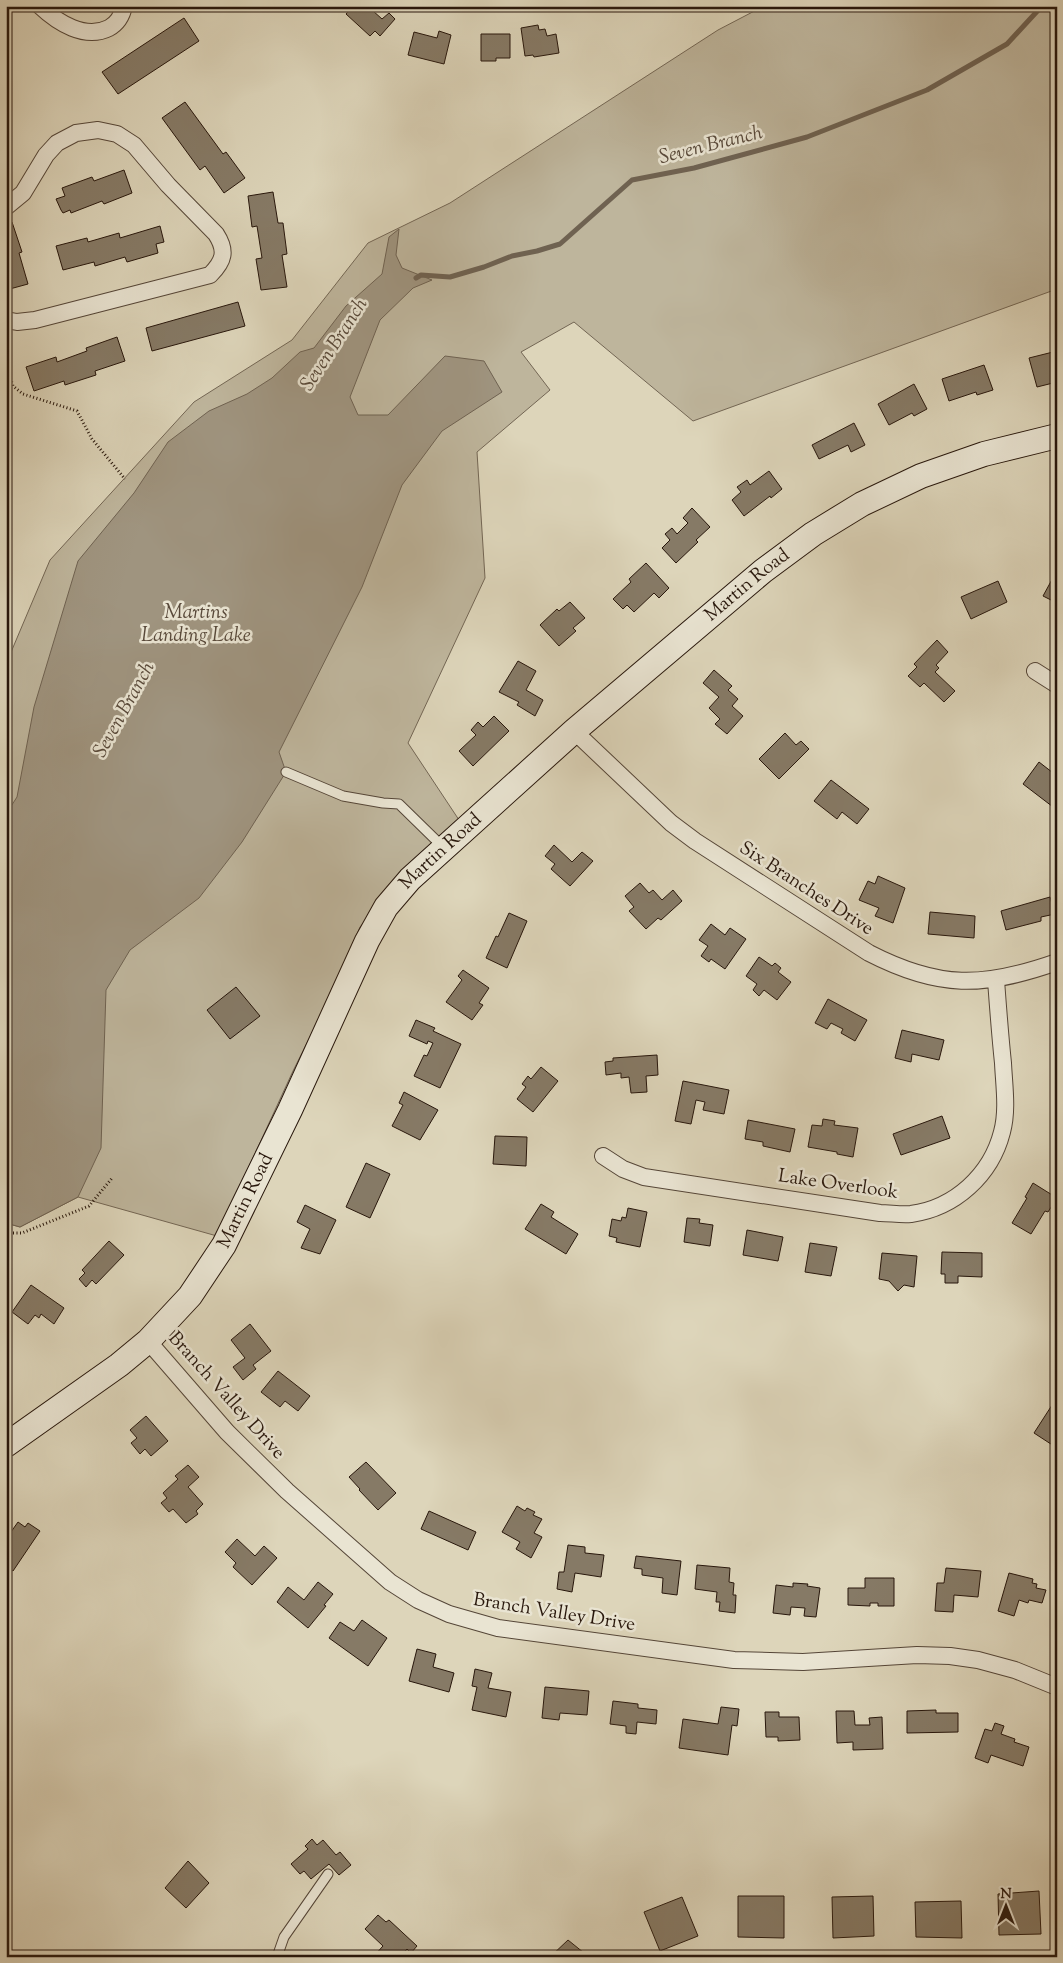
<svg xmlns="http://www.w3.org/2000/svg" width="1063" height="1963" viewBox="0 0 1063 1963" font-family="'Sorts Mill Goudy',serif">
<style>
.green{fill:#beb59c;stroke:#736654}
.water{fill:#9f947f;stroke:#6f6251}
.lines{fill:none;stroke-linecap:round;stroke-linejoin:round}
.stream{stroke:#6f6251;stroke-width:5}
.building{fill:#867a66;stroke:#28170c}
.lane-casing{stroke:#554638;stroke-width:11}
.street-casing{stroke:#554638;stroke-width:18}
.secondary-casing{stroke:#28170c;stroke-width:26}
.path{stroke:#28170c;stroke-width:3;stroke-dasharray:1 2.5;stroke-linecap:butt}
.lane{stroke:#e9e4d2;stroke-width:9}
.street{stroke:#e9e4d2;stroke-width:16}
.secondary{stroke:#e9e4d2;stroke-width:24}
.labels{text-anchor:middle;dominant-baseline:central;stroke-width:5;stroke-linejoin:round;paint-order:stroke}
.street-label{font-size:19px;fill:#28170c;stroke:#e9e4d2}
.water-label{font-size:20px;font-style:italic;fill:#58493a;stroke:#e9e4d2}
</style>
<rect width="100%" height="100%" fill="#ddd5ba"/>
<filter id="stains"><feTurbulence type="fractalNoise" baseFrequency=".004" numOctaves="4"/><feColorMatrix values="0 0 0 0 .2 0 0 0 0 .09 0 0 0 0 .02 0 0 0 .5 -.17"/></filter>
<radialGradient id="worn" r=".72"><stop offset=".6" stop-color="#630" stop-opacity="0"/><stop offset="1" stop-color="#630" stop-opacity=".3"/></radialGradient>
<!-- green -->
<path class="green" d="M764,6H1057V289L693,421L574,322L521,352L550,390L477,452L485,578L408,743L463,826L412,864L360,927L331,995L293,1071L217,1236L78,1197L20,1227L6,1223V664L50,560L194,402L292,340L368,243L450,203L718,30Z"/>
<!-- water -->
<path class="water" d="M399,229L396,255L402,268L432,280L413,288L380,320L350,397L358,415H388L445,356L484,361L502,392L442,431L402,485L362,587L279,752L286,772L242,842L199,898L130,950L106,990L101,1148L78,1197L20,1227L6,1223V814L17,797L34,707L78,561L134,493L168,442L209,411L247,394L272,378L300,352L314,348L346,306L382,274L389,237Z"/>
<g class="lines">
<!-- stream -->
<path class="stream" d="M416,278L421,275L450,277L484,267L512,256L537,251L560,244L632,180L694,168L807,137L927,90L1007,44L1042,6"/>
</g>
<!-- building -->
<path class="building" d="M353,6H376L372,10L382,19L389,13L395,19L380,36L375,31L370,36L346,14Z
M184,18L199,41L118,94L102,72Z
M538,25L539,30L545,29L547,36L556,34L559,53L534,57L533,55L525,56L521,28Z
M439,31L451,35L444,64L408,55L414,32L437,38Z
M481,34H510V58H496V61H481Z
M185,102L223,154L226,152L245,178L224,193L205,166L200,170L162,118Z
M124,170L132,193L104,204L102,201L71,213L70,210L63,213L61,210L56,199L65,196L62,188L92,177L94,181Z
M273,192L278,223H283L287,254L282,255L287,287L261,290L256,259L262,258L257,226L252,227L248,196Z
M12,222L22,252L19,253L28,284L6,290V224Z
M160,226L164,242L156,244L158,253L127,262L125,257L95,266L94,262L63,270L56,246L87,238L88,242L119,233L120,238Z
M238,302L245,326L152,351L146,328Z
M117,337L125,361L95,371L96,375L65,385L64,381L34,391L26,367L56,357L57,362L87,351L86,348Z
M1057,351V388L1055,389L1053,383L1037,387L1029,358Z
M984,365L993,390L977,395L976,392L949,401L942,379Z
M914,384L927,409L914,416L912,413L889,425L878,404Z
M854,423L865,445L851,452L848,445L819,459L812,445Z
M769,471L782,489L771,498L770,496L744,516L732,500L741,492L737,487L747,480L750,485Z
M692,508L710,527L696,540L698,542L676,563L662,548L670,540L665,534L672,528L677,534L688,523L683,518Z
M646,563L669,588L659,598L654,593L634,612L627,605L623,609L613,599L631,582L629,579Z
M1055,574L1057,575V603L1043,596Z
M998,581L1007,602L971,619L961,597Z
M570,602L585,618L573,628L576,631L559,646L540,625L557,609L559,611Z
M937,640L948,652L936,665L939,668L935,672L955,691L944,702L924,683L920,687L908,676L917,667L914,664Z
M518,661L536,671L526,690L543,700L535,716L517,705L519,702L499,692Z
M714,670L732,686L728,690L738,699L732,706L743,716L727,734L715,724L720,719L709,708L719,697L703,683Z
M494,716L509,731L473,766L459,751L476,735L471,730L478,722L483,727Z
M785,733L796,745L801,741L809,749L779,779L759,759Z
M1039,762L1057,776V810L1023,784Z
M831,780L869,809L857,824L842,812L837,819L814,801Z
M554,845L572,862L582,852L593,861L570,886L551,869L555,864L545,856Z
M878,876L905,888L893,923L875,916L879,908L859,900L868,881L875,884Z
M640,883L649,893L653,890L662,900L673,890L682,901L661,920L658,918L646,929L629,911L634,907L625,896Z
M1050,897L1055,914L1041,917V921L1006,930L1001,911Z
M930,912L975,916L974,938L928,934Z
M509,913L527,921L507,968L486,958L496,936L498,937Z
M711,924L725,935L730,928L746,939L725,969L711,959L709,962L701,956L708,946L699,940Z
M759,957L772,966L775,963L781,968L778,972L791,982L777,1000L764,990L759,996L753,990L757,984L746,976Z
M463,970L489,988L479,1003L483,1005L472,1020L446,1002L462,980L458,976Z
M236,987L260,1016L230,1039L207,1010Z
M828,999L867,1020L855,1041L841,1033L843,1029L831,1023L827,1029L815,1023Z
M416,1020L435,1028L433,1031L461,1044L440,1088L414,1076L424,1055L427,1056L433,1043L428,1041L427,1044L409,1036Z
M1057,1021V1080H1052Z
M902,1030L944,1040L939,1060L912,1054L911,1062L895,1058Z
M657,1055L658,1075L646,1076L647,1092L631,1093L629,1077L621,1078V1073L606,1075L605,1062L613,1061V1058Z
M541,1067L558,1081L533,1112L517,1099L526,1087L522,1084L528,1076L531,1079Z
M683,1081L729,1090L724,1114L703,1110L705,1102L696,1100L691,1124L675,1121Z
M404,1092L438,1110L420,1140L392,1126L403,1105L399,1103Z
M942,1116L950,1138L901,1155L893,1134Z
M823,1119L835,1121L834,1125L858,1128L853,1157L837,1154V1152L808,1147L812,1125L822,1126Z
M748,1120L795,1129L790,1152L763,1146V1142L745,1139Z
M495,1136L527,1137L526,1166L493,1164Z
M366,1163L390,1174L370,1218L346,1207Z
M1033,1183L1057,1198L1048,1212L1045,1211L1031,1234L1012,1223L1027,1198L1025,1197Z
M541,1204L554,1212L551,1217L578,1234L566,1254L525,1229Z
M305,1205L336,1220L320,1254L301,1248L310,1229L297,1222Z
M628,1208L647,1212L640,1247L616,1242L617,1238L609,1236L612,1219L621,1221L622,1217L626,1218Z
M687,1218L700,1219L699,1223L713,1225L710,1246L684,1242Z
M747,1230L783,1237L778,1261L743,1255Z
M109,1241L124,1255L96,1284L92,1280L86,1287L79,1279L85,1273L82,1270Z
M810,1243L837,1247L831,1276L805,1272Z
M942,1252L982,1253V1277L958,1276V1283H945V1274H941Z
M882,1253L917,1256L914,1287L904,1285L898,1291L889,1281L879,1279Z
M31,1285L64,1308L54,1324L41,1314L39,1318L35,1315L28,1324L12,1312Z
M250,1324L271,1351L253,1365L256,1369L243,1380L233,1367L245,1358L231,1340Z
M278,1371L310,1396L298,1411L285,1401L280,1407L261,1392Z
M1054,1402L1057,1405V1448L1034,1433Z
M146,1416L168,1441L151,1456L145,1449L140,1454L131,1443L137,1438L130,1430Z
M366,1462L396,1493L378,1510L359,1490L360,1489L349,1477Z
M188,1465L199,1477L188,1487L203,1504L196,1511L198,1514L186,1523L173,1509L169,1512L161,1503L167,1498L163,1493L178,1479L175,1476Z
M517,1506L525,1511L527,1508L535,1512L533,1515L542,1519L534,1533L542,1537L531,1558L516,1549L520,1542L502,1532Z
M429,1511L476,1532L468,1550L421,1529Z
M18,1522L25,1527L28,1523L40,1531L13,1571L6,1567V1539Z
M237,1539L255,1556L264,1546L277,1558L252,1585L233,1567L236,1563L225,1552Z
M568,1545L585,1547V1553L604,1555L601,1577L575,1573L572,1592L557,1589L559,1572H564Z
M636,1556L681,1561L677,1595L662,1593L663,1578L642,1575V1569L634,1568Z
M697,1565L730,1568L729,1582L734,1583L733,1595H736L735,1613L719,1611L720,1602H716L717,1592L695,1589Z
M946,1568L981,1571L978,1597L954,1595L953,1612L935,1611L937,1583H944Z
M1009,1573L1033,1579L1032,1583L1037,1584L1036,1588L1046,1590L1042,1603L1029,1600L1028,1603L1019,1600L1014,1616L998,1611Z
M865,1578H894V1606H878V1603H870V1606L848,1605V1588H865Z
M318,1582L333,1594L324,1605L326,1606L308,1628L277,1602L288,1587L304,1600Z
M793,1583L808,1584L807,1586L820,1588L816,1617L804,1616L805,1608L791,1607L790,1615L773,1613L776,1585L793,1587Z
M362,1620L387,1638L368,1666L329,1638L340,1622L354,1631Z
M417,1649L436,1654L433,1667L454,1673L449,1692L409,1681Z
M475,1669L492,1673L488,1688L511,1692L506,1717L472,1710L477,1687L472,1686Z
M545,1687L589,1691L587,1715L560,1713L559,1720L542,1718Z
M613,1701L638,1704V1708L657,1710L656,1724L637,1722L636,1734L626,1733V1726L610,1724Z
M721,1707L739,1709L737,1726L732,1725L728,1755L679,1748L683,1719L718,1724Z
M936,1710V1713H958V1732L907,1733V1711Z
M836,1711H854L855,1725H870L869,1718L882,1717L883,1749L853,1750V1742L837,1743Z
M765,1712H779V1717H799L800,1740L778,1741V1737H766Z
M995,1723L1004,1726L1001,1734L1015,1739L1014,1742L1029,1747L1023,1766L991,1755L988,1763L975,1758L985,1729L992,1731Z
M312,1839L317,1845L323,1840L336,1855L340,1852L351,1865L339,1875L329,1864L311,1879L304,1871L300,1874L291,1864L308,1849L305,1846Z
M188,1861L209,1883L186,1908L165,1888Z
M1039,1891L1041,1934L999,1935L998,1894Z
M738,1896H784V1938L738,1937Z
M873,1896L874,1936L833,1938L832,1897Z
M682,1897L698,1936L660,1951L644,1912Z
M961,1901L962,1938L916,1937L915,1902Z
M378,1915L386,1922L389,1920L417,1946L411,1953L407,1949L400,1957H373L383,1946L365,1929Z
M568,1940L589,1957H550Z"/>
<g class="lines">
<defs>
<path id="lane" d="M286,772L343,796L383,803L399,804L443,847
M277,1957L284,1937L328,1874"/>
<path id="street" d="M40,6C58,23 85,40 109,28C118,23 122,16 124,6
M6,207L23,193L46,155L57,143L76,133L98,130L117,134L134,145L168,185L216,234C227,251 224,261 210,275L35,320L17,322L6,320
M1035,671L1057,685
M574,731L671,823L695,841L869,953C939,989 983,988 1057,962
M603,1156L623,1169L644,1177L880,1213C890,1213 901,1215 911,1214C955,1208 991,1175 1002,1132C1008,1110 1004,1085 1003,1063C1000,1035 998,1007 996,980
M148,1341L227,1432L287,1491L390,1582L418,1600L449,1614L498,1628L734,1660L803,1662L917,1655L950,1656L978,1660L1015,1670L1057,1687"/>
<g id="secondary">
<path id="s1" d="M6,1445L119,1365L148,1341L190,1296L224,1245L290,1110L367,941L386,907L410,879L574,731L763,571L813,534L862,504L921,476L984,454L1057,436"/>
</g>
</defs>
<!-- lane casing -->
<use href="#lane" class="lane-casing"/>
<!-- street casing -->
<use href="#street" class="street-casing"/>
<!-- secondary casing -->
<use href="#secondary" class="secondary-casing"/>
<!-- path -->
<path class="path" d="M6,365L13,386L23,394L77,411L92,439L125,479
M6,1233H22L89,1206L113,1177"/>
<!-- lane -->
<use href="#lane" class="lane"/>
<!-- street -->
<use href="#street" class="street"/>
<!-- secondary -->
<use href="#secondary" class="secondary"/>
</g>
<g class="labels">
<!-- street labels -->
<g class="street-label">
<text stroke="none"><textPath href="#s1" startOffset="1158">Martin Road</textPath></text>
<text stroke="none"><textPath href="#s1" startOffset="752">Martin Road</textPath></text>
<text transform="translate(806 889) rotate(33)">Six Branches Drive</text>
<text transform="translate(838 1185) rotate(8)">Lake Overlook</text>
<text stroke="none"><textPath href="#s1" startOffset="348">Martin Road</textPath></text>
<text transform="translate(226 1396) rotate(48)">Branch Valley Drive</text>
<text transform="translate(554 1613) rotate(9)">Branch Valley Drive</text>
</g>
<!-- water labels -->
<g class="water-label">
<text transform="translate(711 146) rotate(-14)">Seven Branch</text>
<text transform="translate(335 345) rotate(-57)">Seven Branch</text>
<text x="196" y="613">Martins<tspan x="196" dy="23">Landing Lake</tspan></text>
<text transform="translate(125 710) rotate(-61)">Seven Branch</text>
</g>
</g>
<!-- margin -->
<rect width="1063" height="1963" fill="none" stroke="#ddd5ba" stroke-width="25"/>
<rect x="8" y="8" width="1048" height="1948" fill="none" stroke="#28170c" stroke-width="2.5"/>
<rect x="12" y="12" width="1038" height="1938" fill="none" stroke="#28170c"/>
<!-- north arrow -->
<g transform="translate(1006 1906)" stroke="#e9e4d2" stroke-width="4" paint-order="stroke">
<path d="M0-4L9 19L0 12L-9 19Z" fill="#28170c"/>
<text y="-8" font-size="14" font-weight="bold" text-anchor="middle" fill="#28170c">N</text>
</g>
<rect width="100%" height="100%" filter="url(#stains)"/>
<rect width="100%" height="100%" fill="url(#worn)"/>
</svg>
